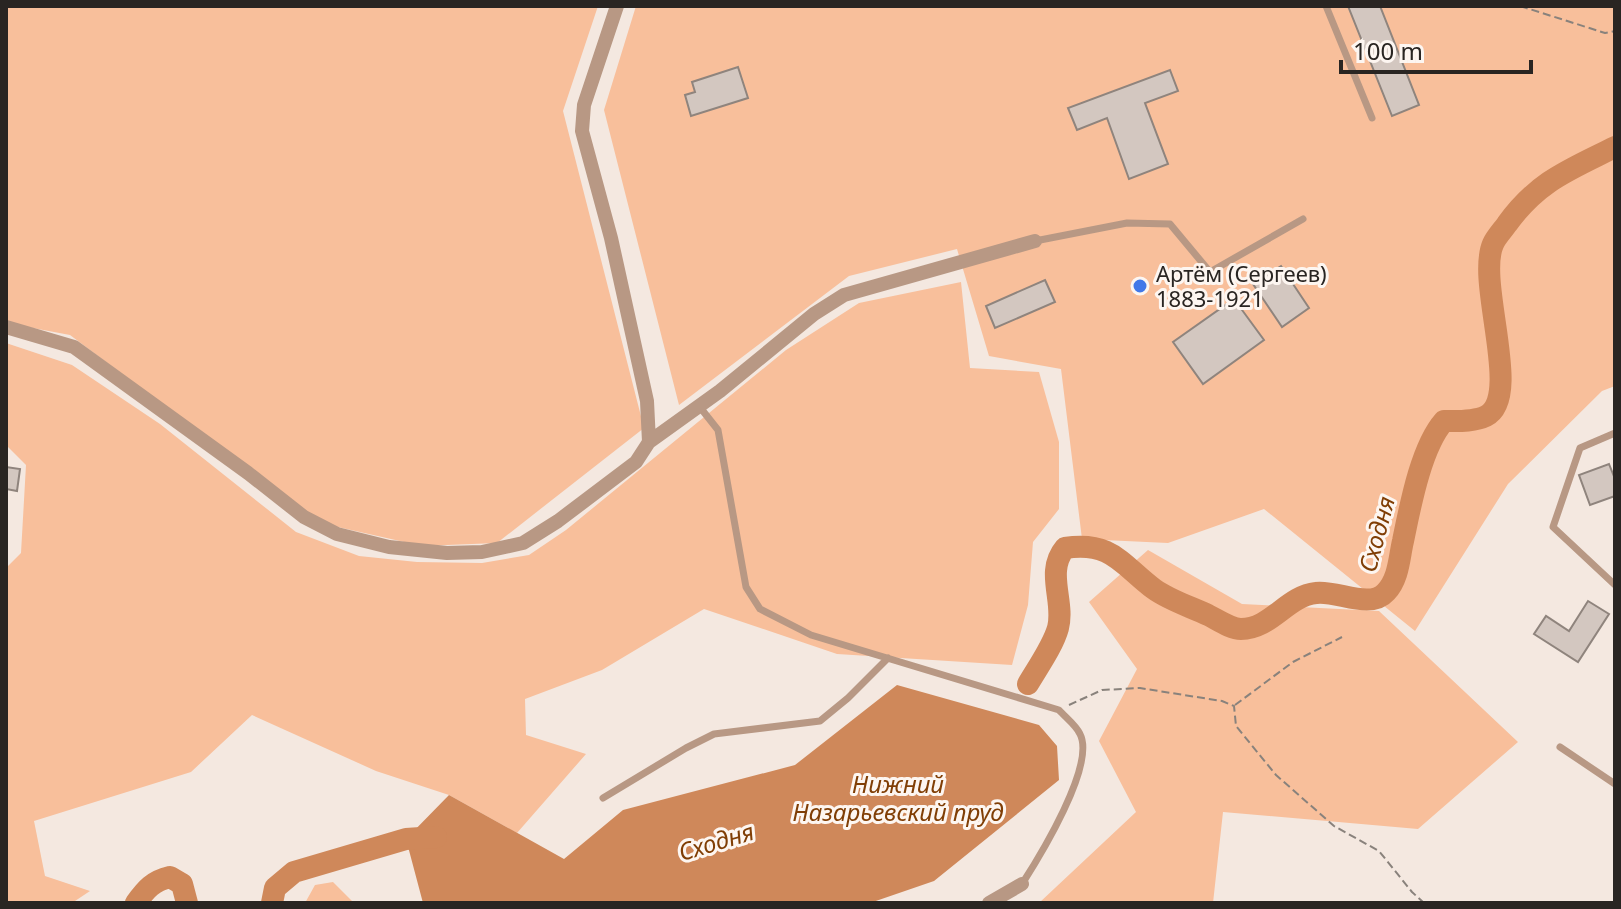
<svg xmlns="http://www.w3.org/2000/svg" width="1621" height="909" viewBox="0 0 1621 909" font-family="'Noto Sans',sans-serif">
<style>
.green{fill:#f8bf9b}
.water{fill:#cf885a}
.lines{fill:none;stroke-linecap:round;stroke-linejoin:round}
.river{stroke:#cf885a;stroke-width:22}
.building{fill:#d3c7c0;stroke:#8f847d;stroke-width:2}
.path{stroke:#89827c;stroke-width:2;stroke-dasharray:8 4;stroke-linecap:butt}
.service{stroke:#b89884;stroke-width:7}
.minor{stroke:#b89884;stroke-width:14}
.poi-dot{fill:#4278e8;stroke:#fdf6f1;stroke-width:3}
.labels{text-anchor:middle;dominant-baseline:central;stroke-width:6;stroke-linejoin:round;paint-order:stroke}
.poi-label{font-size:22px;fill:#292522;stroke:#fdf6f1;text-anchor:start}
.water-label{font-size:24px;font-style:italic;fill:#803e05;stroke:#fdf6f1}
</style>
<rect width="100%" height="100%" fill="#f4e8e0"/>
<!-- green -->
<path class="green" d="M6,6H598L563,111L644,428L497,543L422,546L320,523L70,335L6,323Z
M636,6H1615V386L1602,391L1508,484L1415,631L1264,509L1168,543L1082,539L1061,369L989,356L957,249L849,276L679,405L604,110Z
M961,282L970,368L1039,372L1059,442V509L1033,542L1028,605L1012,665L837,654L704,609L602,670L525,699L526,735L586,754L517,833L449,795L376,771L252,715L191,772L34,821L45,876L90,891L72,903H6V568L21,553L26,465L6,445V343L72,365L160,424L296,532L359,556L417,562L482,563L529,555L566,530L786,350L859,303Z
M1148,550L1242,604L1379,611L1518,742L1418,829L1223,812L1213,903H1039L1136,812L1099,741L1137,669L1089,602Z
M333,882L354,903H305L315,885Z"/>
<!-- water -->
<path class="water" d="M897,685L1039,725L1057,746L1059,780L934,881L870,903H423L406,839L449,795L564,859L623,810L795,765Z"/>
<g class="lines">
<!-- river -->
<path class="river" d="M1028,684C1038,667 1053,646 1058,628C1065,601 1045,572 1065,548C1112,541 1121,564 1154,589C1169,600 1191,607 1208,615C1218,620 1231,629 1241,629C1271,629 1287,596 1316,593C1337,590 1370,610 1386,592C1399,578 1399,558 1403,541C1410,507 1421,447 1444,421C1457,421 1474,422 1486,416C1523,397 1476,283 1493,244C1496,237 1503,230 1507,224C1538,181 1569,170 1615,147
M136,903C146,889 153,881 170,877L182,884L187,903
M272,903L275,888L294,872L406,839L436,837"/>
</g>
<!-- building -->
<path class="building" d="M1348,6H1380L1419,105L1392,116Z
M738,67L748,98L691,116L685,95L695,92L692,82Z
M1170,70L1178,91L1145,103L1168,164L1129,179L1107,118L1077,130L1068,108Z
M1281,266L1309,308L1282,327L1253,284Z
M1045,280L1055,302L995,328L986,306Z
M1234,299L1264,340L1203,384L1173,342Z
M1609,464L1615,479V496L1590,505L1579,475Z
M6,467L20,469L17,491L6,489Z
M1588,601L1609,614L1578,662L1534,634L1546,616L1569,631Z"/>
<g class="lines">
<!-- path -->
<path class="path" d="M1520,6L1605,33L1615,31
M1069,705L1102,690L1140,688L1222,701L1234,706L1236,726L1276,775L1334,826L1379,851L1412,892L1424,903
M1235,705L1293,662L1342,637"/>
<!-- service -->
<path class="service" d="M1326,6L1372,118
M1035,241L1127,223L1170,224L1210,272L1303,219
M699,406L718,430L746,587L760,609L811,635L1059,710C1065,717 1076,725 1080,734C1096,765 1040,856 1022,884
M1615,433L1580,448L1553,527L1615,585
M1560,747L1615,784
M603,798L686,748L714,734L820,721L848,698L888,658"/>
<!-- minor -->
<path class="minor" d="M617,6L584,105L582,131L611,238L647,401L649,442
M6,327L74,347L248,473L304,517L337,534L389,547L447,553L482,552L523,543L558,521L636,462L649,442L720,391L814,314L844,295L1035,241
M989,903L1022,884"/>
</g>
<!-- markers -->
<circle class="poi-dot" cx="1140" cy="286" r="8"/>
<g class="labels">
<!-- poi labels -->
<g class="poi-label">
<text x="1156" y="273">Артём (Сергеев)<tspan x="1156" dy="25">1883-1921</tspan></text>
</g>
<!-- water labels -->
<g class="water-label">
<text transform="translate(1376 534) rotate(-75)">Сходня</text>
<text x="898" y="783">Нижний<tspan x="898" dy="28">Назарьевский пруд</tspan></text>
<text transform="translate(716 841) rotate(-17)">Сходня</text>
</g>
</g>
<!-- border -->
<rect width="1621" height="909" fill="none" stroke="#292522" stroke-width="16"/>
<!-- scale -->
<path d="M1341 60v12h190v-12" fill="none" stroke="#292522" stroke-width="4"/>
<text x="1353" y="60" font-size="24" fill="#292522" stroke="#fdf6f1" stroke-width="6" paint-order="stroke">100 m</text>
</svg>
